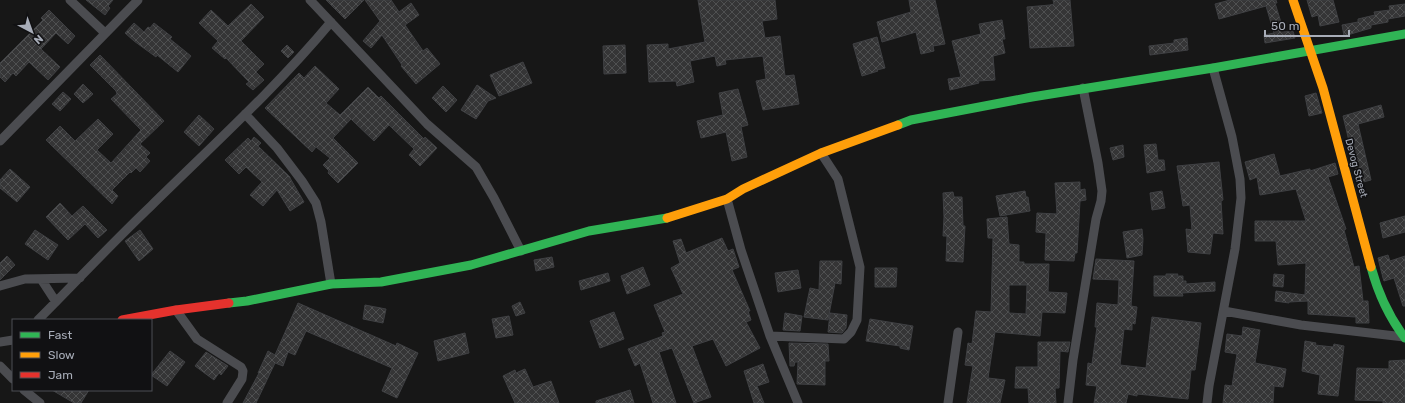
<svg xmlns="http://www.w3.org/2000/svg" width="1405" height="403" viewBox="0 0 1405 403" font-family="Rubik,sans-serif">
<style>
.building{fill:url(#building-cross-hatch);stroke:#3f4043;fill-rule:evenodd}
.lines{fill:none;stroke-linecap:round;stroke-linejoin:round}
.street{stroke:#4b4c50;stroke-width:9}
.fast{stroke:#30b455;stroke-width:9}
.slow{stroke:#ff9f0a;stroke-width:9}
.jam{stroke:#e5322d;stroke-width:9}
.labels{text-anchor:middle;dominant-baseline:central;stroke-width:3.5;stroke-linejoin:round;paint-order:stroke}
.street-label{font-size:10px;fill:#a8adb8;stroke:#111113}
</style>
<defs>
<pattern id="building-cross-hatch" width="8" height="8" patternUnits="userSpaceOnUse"><rect width="8" height="8" fill="#353536"/><path d="M0 0l8 8M0 8l8-8" fill="none" stroke="#4f5051"/></pattern>
</defs>
<rect width="100%" height="100%" fill="#171717"/>
<!-- building -->
<path class="building" d="M86,0H113L108,6L110,8L105,15Z
M326,0H364L345,19Z
M365,0H391L399,12L411,3L419,15L405,25L423,51L427,48L440,64L416,84L401,66L402,65L382,35L371,48L363,41L380,21Z
M698,0H775L777,19L762,21L765,38L780,36L785,76L794,75L799,104L763,110L756,81L766,79L763,56L725,60L726,64L717,66L715,56L690,61L694,82L677,86L676,81L649,82L647,45L668,44V49L705,42Z
M909,0H935L945,44L933,46L934,51L921,54L916,32L882,42L877,22L911,12Z
M1053,0H1070L1074,46L1030,48L1027,7L1050,5L1054,4Z
M1230,0H1276L1277,3H1275L1284,32L1293,31L1295,38L1265,43L1264,35L1274,33L1266,6L1219,19L1215,4Z
M1307,0H1333L1339,22L1320,26L1318,15L1312,17Z
M251,4L264,17L241,41L264,64L256,72L264,80L253,90L246,84L249,82L226,58L225,59L212,48L218,41L199,23L211,10L228,26Z
M1405,4V16L1388,19V22L1371,25V28L1344,36L1342,25L1358,22V19L1375,15L1374,12L1390,10L1389,6Z
M49,10L75,36L68,44L56,33L41,49L60,67L48,80L29,62L16,76L13,73L5,82L0,77V63L43,20L41,18Z
M1002,20L1005,39H1002L1005,53L993,56L995,80L978,81L979,83L950,90L948,79L961,77L952,41L981,34L979,24Z
M134,23L144,32L148,27L150,28L154,23L172,37L170,39L191,56L178,72L157,55L156,57L134,41L125,33Z
M877,37L885,68L877,70L878,71L862,76L853,44Z
M1187,38L1188,50L1150,55L1149,46L1174,43V40Z
M287,45L294,52L288,58L281,51Z
M625,45L626,73L604,74L603,46Z
M100,55L164,121L140,144L150,153L146,157L150,161L140,172L136,168L131,173L130,172L112,190L118,196L112,204L46,140L60,126L75,141L98,119L113,134L97,150L111,163L141,130L111,99L117,94L116,91L90,65Z
M523,62L532,83L499,96L490,75Z
M315,66L339,89L326,103L340,115L368,87L379,98L381,96L424,139L425,137L437,148L420,166L409,155L414,149L389,125L374,141L351,119L333,138L358,163L338,183L328,173L329,171L323,165L330,158L316,147L312,152L265,108L299,73L304,78Z
M83,84L93,94L83,103L74,94Z
M477,85L496,98L488,101L476,119L461,110Z
M443,86L457,100L446,112L432,98Z
M738,89L748,125L741,127L747,157L732,161L726,132L701,138L697,121L723,115L719,93Z
M63,92L71,99L60,111L52,104Z
M1316,93L1322,113L1309,116L1305,96Z
M1381,105L1384,117L1358,124L1371,180L1359,183L1343,116Z
M199,115L214,129L199,146L184,132Z
M254,137L261,143L258,146L290,177V178L304,202L290,211L277,190L263,206L250,195L262,182L246,167L239,174L225,160L248,138L251,141Z
M1156,144L1158,160H1164L1165,170L1147,173L1144,145Z
M1123,145L1124,157L1113,160L1110,148Z
M1274,154L1280,176L1310,169V171L1335,163L1338,174L1328,177L1346,229L1344,230L1354,267L1359,266L1363,301H1368L1369,323H1356V317L1308,314V301L1289,302V303L1275,301L1276,291L1305,295L1306,263L1278,265L1276,241H1255V221H1306L1296,189L1260,195L1257,177L1250,180L1245,162Z
M1219,162L1223,200L1221,201L1223,234L1213,233L1210,254L1188,252L1186,229L1192,230L1190,205L1183,206L1177,166Z
M10,169L30,187L17,202L0,188V180Z
M1080,182V190L1085,189L1086,200L1080,201L1077,253H1075L1074,261L1045,260L1046,233L1036,232L1037,213L1057,214L1055,183Z
M1025,191L1026,197H1028L1030,211L1000,216L996,196Z
M1162,191L1165,208L1152,210L1150,193Z
M953,192L954,197H962L963,226H965L963,262L946,261L947,236H943L944,217L943,193Z
M60,203L72,216L83,206L107,230L98,238L85,224L68,240L46,217Z
M1405,216V232L1383,238L1380,223Z
M1007,217L1009,244L1019,245V262H1024V264H1049L1048,292L1067,293L1065,313L1042,312L1040,336L995,332L988,378L1005,380L1000,403H967L973,366L965,365L968,343L972,344L976,311L991,312L993,238H988L987,219ZM1009,285H1027L1026,314L1009,313Z
M1142,229L1143,239L1142,255L1127,258L1123,232Z
M35,230L58,245L48,260L25,244Z
M140,230L153,249L139,261L125,241Z
M722,238L728,251L733,249L739,267L732,270L750,311H748L751,320L746,322L760,348L726,366L713,339L692,346L711,397L694,403L672,348L659,352L676,403H653L640,363L635,366L628,349L663,336L662,333L665,332L654,305L683,294L671,268L680,263L673,241L681,239L686,253Z
M1388,255L1390,261L1405,256V306H1403L1394,278L1384,281L1383,278L1378,258Z
M7,256L15,265L0,280V263Z
M552,257L554,267L536,271L534,260Z
M1096,259L1134,261L1131,306L1137,307L1135,324L1132,323V330L1124,329L1120,365L1146,368L1152,317L1201,323L1195,370H1191L1188,399L1137,394V396L1128,394L1126,403H1094L1097,386L1086,385L1088,363L1092,364L1097,327H1095L1097,303L1118,305L1119,280L1093,279Z
M820,261H842L841,284L835,283L828,320L804,317L810,288L819,290Z
M643,267L650,285L627,294L621,276Z
M875,268H897L896,287H875Z
M798,270L801,288L778,292L775,273Z
M608,273L610,281L581,290L579,281Z
M1166,274H1178L1177,276H1183V281H1186V284L1215,282V291L1182,293L1183,296H1154V276H1166Z
M1274,274L1284,275L1283,287L1273,286Z
M520,302L525,313L516,316L512,306Z
M298,303L396,346L397,343L418,353L397,398L382,391L392,368L306,331L295,355L288,352L283,366L275,363L256,403H243L259,373H258L268,351L275,355Z
M365,305L386,309L383,323L363,319Z
M614,312L624,339L600,348L590,321Z
M785,313L802,316L800,331L783,330Z
M830,313L847,315L846,328L842,333L828,332Z
M509,316L513,335L496,338L492,319Z
M870,319L913,326L909,350L900,348V346L866,341Z
M1243,327L1260,330L1255,363L1286,369L1283,387L1274,386L1273,403H1223L1225,385L1232,386L1237,354L1225,352L1227,334L1242,336Z
M465,333L469,353L438,361L434,341Z
M1305,341L1316,343L1315,345L1333,347L1334,344L1344,346L1338,396L1318,394L1320,375L1302,371Z
M1038,342H1070L1068,352L1060,351L1059,388H1055L1056,403H1029L1028,388H1015L1016,367H1038Z
M789,343L828,344L829,361H825V385L797,384L798,362H795L794,366H790Z
M170,351L185,362L167,386L151,375Z
M206,352L228,366L221,375L219,373L214,380L195,366Z
M1405,360V403H1383V401L1355,400L1357,368L1389,369V361Z
M763,364L769,382L757,386L764,403H754L744,371Z
M525,369L533,387L551,381L559,403H515L503,376L515,370L516,373Z
M52,390H89L81,403H74Z
M630,390L634,403H596V401Z"/>
<g class="lines">
<!-- street -->
<path class="street" d="M70,0L105,33
M310,0L427,124L476,167L494,198L521,251
M245,114L277,148L302,181L316,203L321,222L331,284
M0,141L138,0
M727,199L741,250L770,336L798,403
M41,279L56,302
M0,286L25,279L80,278
M176,310L197,339L241,367L243,371L242,379L227,403
M1224,311L1301,325L1404,337
M38,320C76,282 112,243 151,206C212,146 276,88 331,22
M770,336L844,339L851,332L857,320L860,267L838,179L821,153
M0,342L13,340
M0,366L13,379
M24,390L40,403
M948,403L958,332
M1068,403L1073,360L1096,219L1101,201L1102,191L1098,163L1083,88
M1207,403L1209,386L1235,249L1241,198L1240,179L1232,137L1213,68"/>
<!-- fast -->
<path class="fast" d="M898,125L911,120L1032,97L1213,68L1405,34
M1371,267C1378,293 1389,317 1405,338
M229,303L247,301L331,284L381,282L471,265L589,231L667,218"/>
<!-- slow -->
<path class="slow" d="M1293,0L1323,88L1371,267
M667,218L727,199L743,189L821,153L898,125"/>
<!-- jam -->
<path class="jam" d="M122,320L176,310L229,303"/>
</g>
<g class="labels">
<!-- street labels -->
<g class="street-label">
<text transform="translate(1356 168) rotate(75)">Devog Street</text>
</g>
</g>
<!-- legend -->
<rect x="12" y="319" width="140" height="72" fill="#111113" stroke="#4d4f55"/>
<rect x="20" y="332" width="20" height="6" fill="#30b455" stroke="#4d4f55"/>
<text x="48" y="339" font-size="12" fill="#a8adb8">Fast</text>
<rect x="20" y="352" width="20" height="6" fill="#ff9f0a" stroke="#4d4f55"/>
<text x="48" y="359" font-size="12" fill="#a8adb8">Slow</text>
<rect x="20" y="372" width="20" height="6" fill="#e5322d" stroke="#4d4f55"/>
<text x="48" y="379" font-size="12" fill="#a8adb8">Jam</text>
<!-- north arrow -->
<g transform="translate(32 32) rotate(139)" stroke="#111113" stroke-width="3" paint-order="stroke">
<path d="M0-3L7 15L0 10L-7 15Z" fill="#a8adb8"/>
<text y="-6" font-size="11" font-weight="bold" text-anchor="middle" fill="#a8adb8">N</text>
</g>
<!-- scale -->
<path d="M1265 30v6h84v-6" fill="none" stroke="#a8adb8" stroke-width="2"/>
<text x="1271" y="30" font-size="12" fill="#a8adb8" stroke="#111113" stroke-width="3" paint-order="stroke">50 m</text>
</svg>
